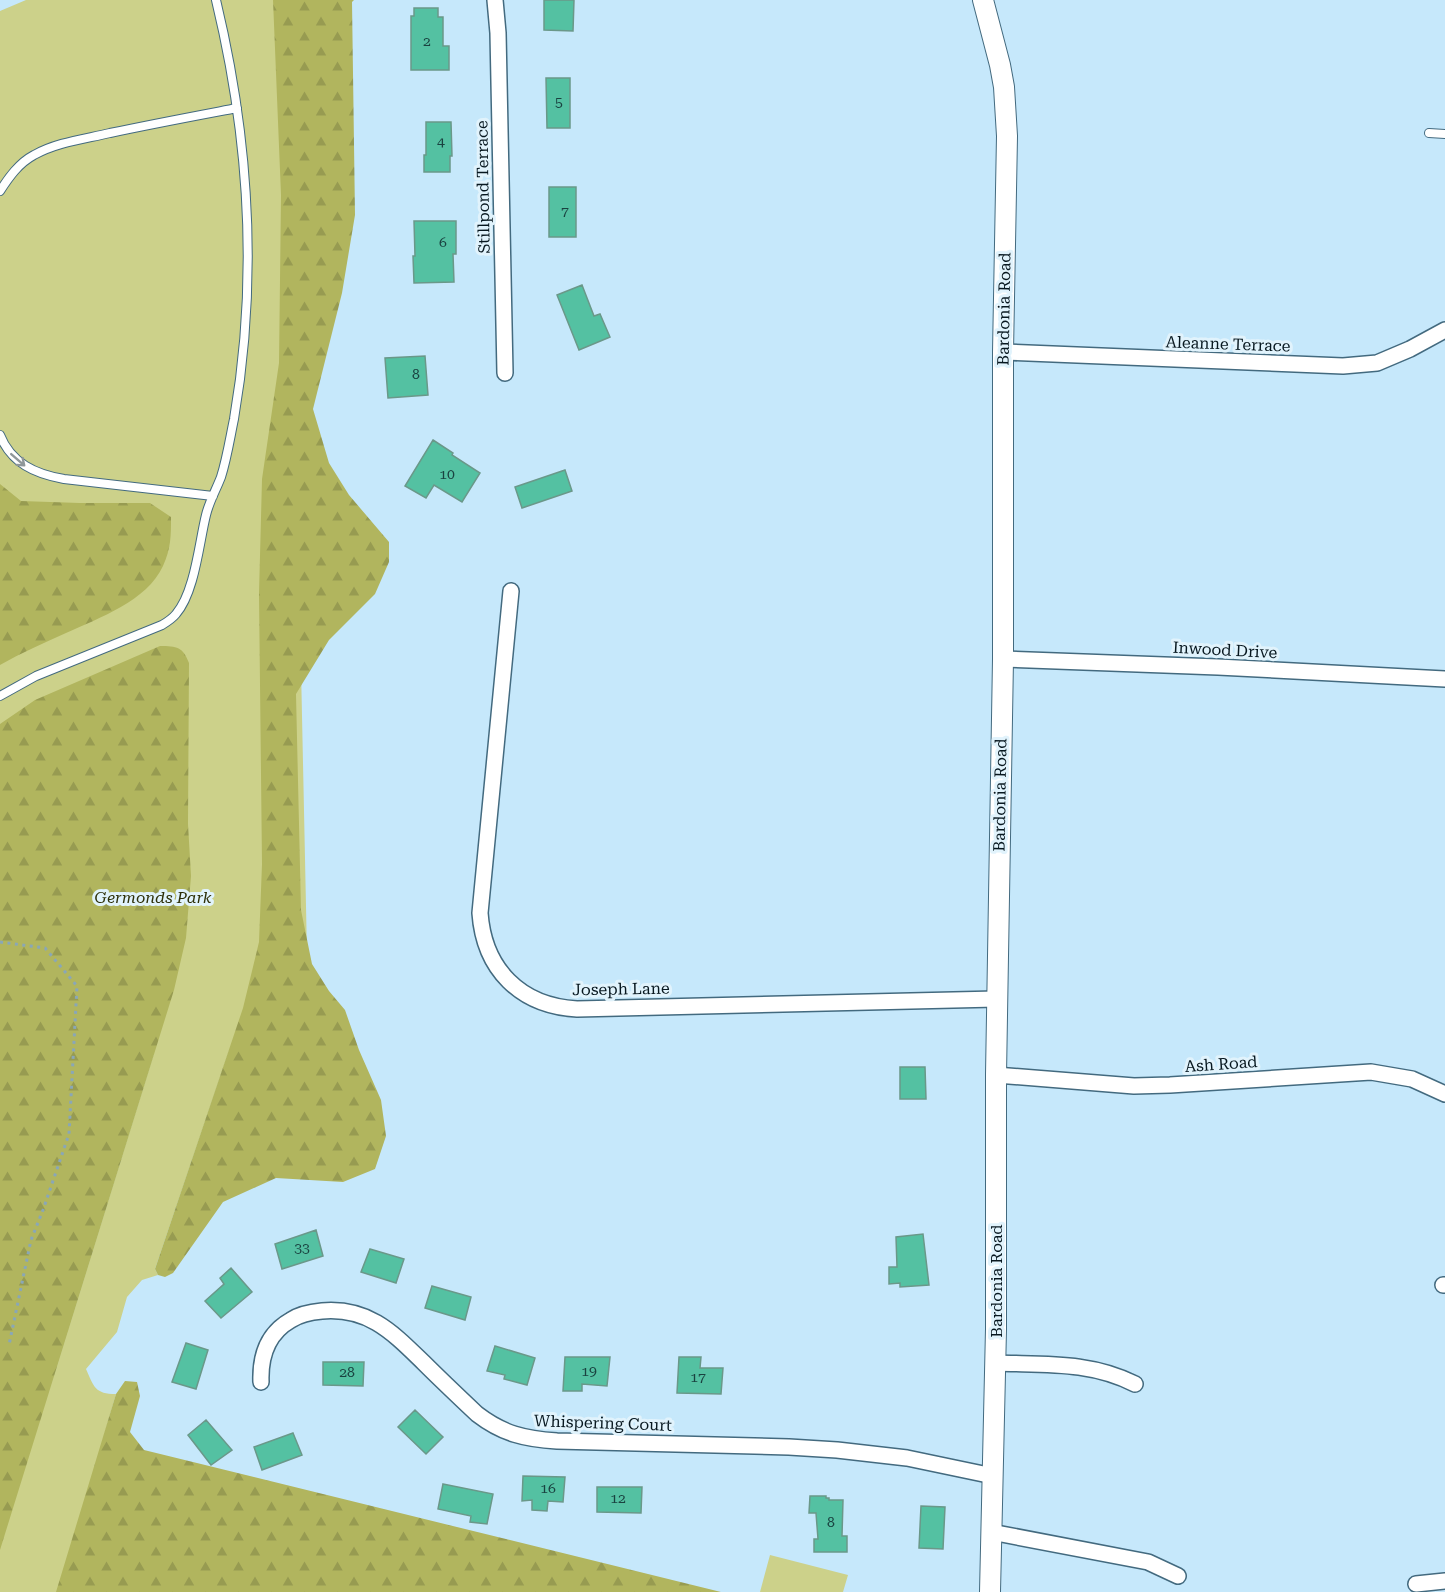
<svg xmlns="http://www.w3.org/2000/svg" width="1445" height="1592" viewBox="0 0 1445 1592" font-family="'Roboto Serif',serif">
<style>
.green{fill:#ccd18a;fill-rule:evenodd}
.forest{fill:url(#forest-firs)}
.building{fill:#54c1a2;stroke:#6a9889;stroke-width:1.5}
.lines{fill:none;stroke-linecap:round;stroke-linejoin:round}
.service-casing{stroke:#436a7f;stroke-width:10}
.minor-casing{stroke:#436a7f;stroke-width:18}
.tertiary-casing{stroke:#436a7f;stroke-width:22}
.path{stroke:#8aa7b6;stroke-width:3;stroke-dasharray:3 4.5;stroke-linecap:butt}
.service{stroke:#fff;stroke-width:8}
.minor{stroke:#fff;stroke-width:15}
.tertiary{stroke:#fff;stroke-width:20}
.oneway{stroke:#8f979a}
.labels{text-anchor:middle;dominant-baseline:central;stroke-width:6;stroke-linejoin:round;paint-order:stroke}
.number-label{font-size:14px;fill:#1a4240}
.street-label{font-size:16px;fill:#07171f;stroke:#e1f3fc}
.park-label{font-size:16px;font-style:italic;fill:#2d2f08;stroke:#e1f3fc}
</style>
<defs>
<pattern id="forest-firs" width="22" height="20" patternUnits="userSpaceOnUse" patternTransform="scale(1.5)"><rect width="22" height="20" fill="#b1b55e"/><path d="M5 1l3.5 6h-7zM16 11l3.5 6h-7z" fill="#979b51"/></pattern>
</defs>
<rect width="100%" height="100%" fill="#c6e8fb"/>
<!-- green -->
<path class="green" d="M26,0H287L309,1049L229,1051L155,1269L158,1275L142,1280L127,1297L117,1332L86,1369C94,1387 95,1394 116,1394L101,1446L235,1592H0V11ZM154,1052V1053L37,1431Z
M770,1555L848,1575L843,1592H760Z"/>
<!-- forest -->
<path class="forest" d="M273,0H354L352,2L355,215L342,293L313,409L329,463L349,495L389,542V562L375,594L329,640L296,694L301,910L312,964L329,991L345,1010L359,1050L381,1100L386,1136L375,1169L343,1182L276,1178L223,1202L173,1273L165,1277L158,1275L155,1269L243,1008L259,942L262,864L259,594L262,479L279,363L281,195Z
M0,484L21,501L80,503H150L171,517C171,536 171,548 163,566C147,601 99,618 66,633C44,643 21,653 0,665Z
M160,646C177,646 183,647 189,663L188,824L191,876L186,938L174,990L0,1550V724L35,700Z
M125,1381L137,1382L140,1396L130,1432L144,1450L721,1592H56L116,1394Z"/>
<!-- building -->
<path class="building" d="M544,0H574L573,31L544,30Z
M414,8H438V17H443V46H449V70H411V16H414Z
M546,78H570V128H547Z
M426,122H451L452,156H450V172H424V155H426Z
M549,187H576V237H549Z
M414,221H456V254H453L454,282L414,283L413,256H415Z
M582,285L594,316L600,314L610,337L579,350L557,295Z
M425,356L428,395L388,398L385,358Z
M433,440L453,453L452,455L480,473L462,502L434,485L426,498L405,486Z
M565,470L572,491L522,508L515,487Z
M900,1067H925L926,1099H900Z
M316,1230L323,1256L282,1269L275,1244Z
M923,1234L929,1285L900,1287V1283L889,1284V1267H897L896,1237Z
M370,1249L404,1259L396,1283L361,1272Z
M231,1268L252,1292L221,1318L205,1301L224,1284L220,1278Z
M432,1286L471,1297L465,1320L425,1308Z
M186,1343L208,1350L196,1389L172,1382Z
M495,1346L535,1358L527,1385L504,1379L505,1375L487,1371Z
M565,1357H610L607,1386L582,1384V1391H563Z
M679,1357H701L700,1368H723L721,1394L677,1393Z
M323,1362H364L363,1386L323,1385Z
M415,1410L443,1437L426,1454L398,1427Z
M206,1420L232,1450L211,1465L188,1435Z
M293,1433L302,1455L262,1470L254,1447Z
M523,1476L565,1477L563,1502L548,1501L547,1511L532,1510V1500L522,1501Z
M443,1484L493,1494L487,1524L470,1522L471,1516L438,1509Z
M597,1487H642L641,1513L597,1512Z
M810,1496H826V1498H829V1500H843L842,1536H847V1552H814V1539H818L816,1513H809Z
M921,1506L945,1507L943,1549L919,1548Z"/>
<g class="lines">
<defs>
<path id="service" d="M1429,133L1445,134
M0,191C9,177 19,163 34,155C57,142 85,139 110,133C152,124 195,116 237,108
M0,435C11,463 35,474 64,479L213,496
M0,696L36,676L162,625C167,622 172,619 176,614C195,592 199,543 206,515C209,502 216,490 221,477C227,458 230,438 234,419C258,280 249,137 216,0"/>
<path id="minor" d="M495,0L498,33L505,373
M1003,352L1343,366L1377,363L1410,349L1445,330
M511,591L480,913C484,969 520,1006 577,1009L996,999
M1003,659L1218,667L1445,679
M996,1075L1134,1086L1170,1085L1371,1072L1412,1079L1445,1094
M1443,1285H1445
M996,1363C1044,1365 1090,1361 1135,1384
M261,1382C260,1356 268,1333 291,1320C300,1314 311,1312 322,1311C369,1307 393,1333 424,1363C441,1380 459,1397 477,1414C503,1434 525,1439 557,1441L789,1447L837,1450L907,1458L993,1476
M991,1532L1148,1562L1178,1576
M1416,1584L1445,1581"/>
<path id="tertiary" d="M983,0L1000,65L1004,87L1007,136L1003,352V659L996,1075V1329L990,1592"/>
</defs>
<!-- service casing -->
<use href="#service" class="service-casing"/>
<!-- minor casing -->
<use href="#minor" class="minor-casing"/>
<!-- tertiary casing -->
<use href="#tertiary" class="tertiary-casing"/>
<!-- path -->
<path class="path" d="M0,942L45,948L77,986L69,1134L43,1210L31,1240L9,1345"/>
<!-- service -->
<use href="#service" class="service"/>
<!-- minor -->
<use href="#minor" class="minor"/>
<!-- tertiary -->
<use href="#tertiary" class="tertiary"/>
</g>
<!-- one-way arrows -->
<defs><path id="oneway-shaft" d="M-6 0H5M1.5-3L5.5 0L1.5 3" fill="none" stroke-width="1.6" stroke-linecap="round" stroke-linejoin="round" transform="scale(1.5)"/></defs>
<use class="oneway" href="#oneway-shaft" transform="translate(18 460) rotate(41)"/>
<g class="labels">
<!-- number labels -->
<g class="number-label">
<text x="427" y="41">2</text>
<text x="559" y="102">5</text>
<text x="441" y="141">4</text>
<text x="565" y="211">7</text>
<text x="443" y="242">6</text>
<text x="416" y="374">8</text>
<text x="447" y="474">10</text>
<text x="302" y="1248">33</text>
<text x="589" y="1371">19</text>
<text x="347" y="1372">28</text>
<text x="698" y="1377">17</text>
<text x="548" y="1488">16</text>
<text x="618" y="1498">12</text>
<text x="831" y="1522">8</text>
</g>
<!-- street labels -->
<g class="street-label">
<text transform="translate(483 187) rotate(-91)">Stillpond Terrace</text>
<text transform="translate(1004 309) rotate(-89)">Bardonia Road</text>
<text transform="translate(1228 344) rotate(2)">Aleanne Terrace</text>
<text transform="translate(1225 650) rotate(3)">Inwood Drive</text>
<text transform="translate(1000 795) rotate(-89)">Bardonia Road</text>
<text transform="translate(621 989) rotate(-1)">Joseph Lane</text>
<text transform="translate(1221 1064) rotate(-4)">Ash Road</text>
<text transform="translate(996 1281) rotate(-90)">Bardonia Road</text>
<text transform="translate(603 1423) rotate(2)">Whispering Court</text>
</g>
<!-- park labels -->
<g class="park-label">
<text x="153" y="897">Germonds Park</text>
</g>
</g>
</svg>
